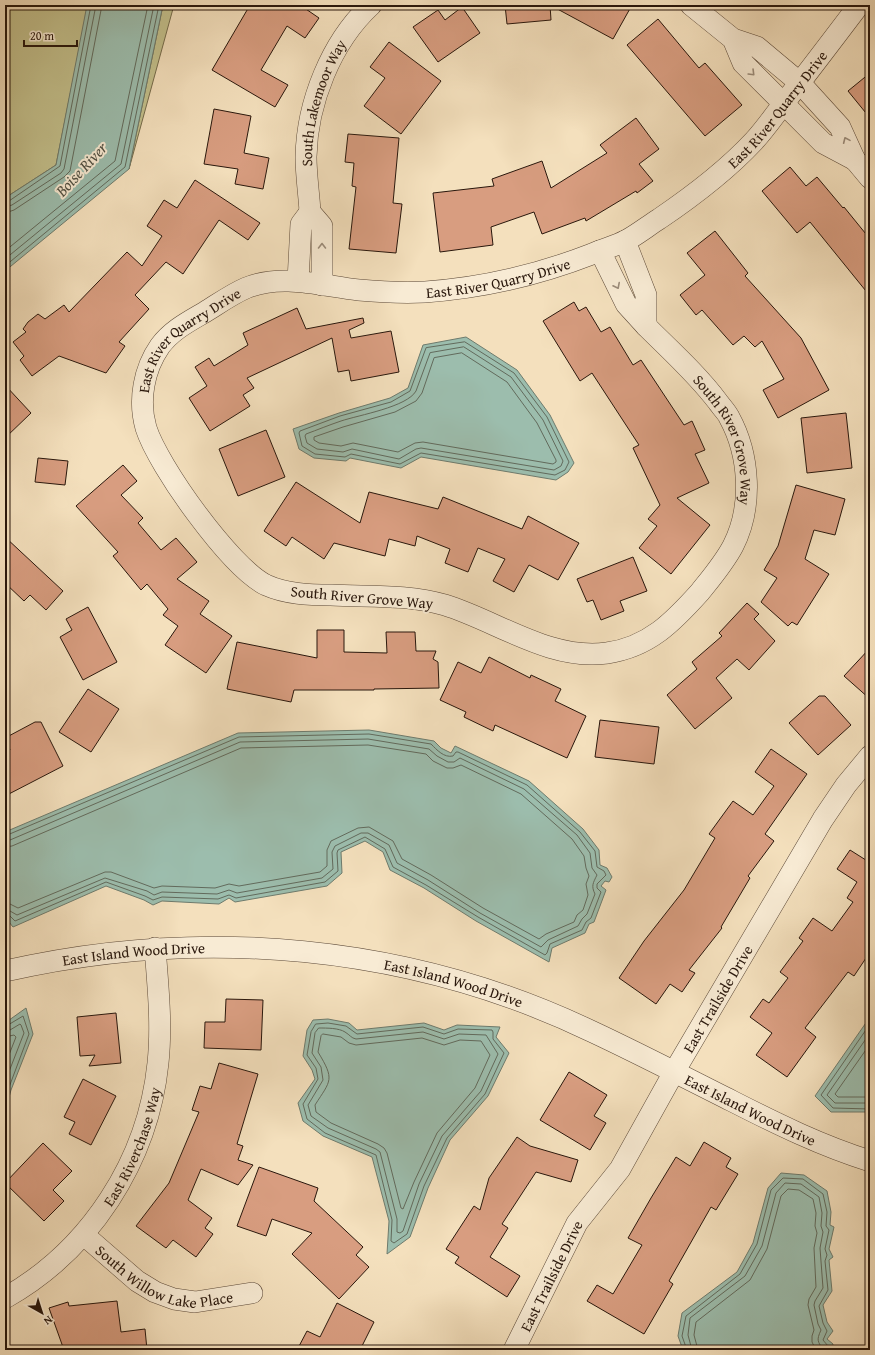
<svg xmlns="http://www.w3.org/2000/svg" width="875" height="1355" viewBox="0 0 875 1355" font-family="'Gentium Book Plus',serif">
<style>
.green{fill:#c3c08c;stroke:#766c4c}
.water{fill:#9cbdad;stroke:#6e7b6d}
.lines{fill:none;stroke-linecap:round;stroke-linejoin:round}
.shore{stroke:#626a5c;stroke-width:1}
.building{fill:#d89d80;stroke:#29170c}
.minor-casing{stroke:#5c4938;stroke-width:22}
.minor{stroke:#f8ebd4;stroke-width:21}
.oneway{stroke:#9b8c7a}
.labels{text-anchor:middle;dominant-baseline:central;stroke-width:4;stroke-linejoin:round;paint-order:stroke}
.street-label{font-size:15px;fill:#29170c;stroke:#f8ebd4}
.water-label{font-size:16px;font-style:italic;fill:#515144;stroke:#f8ebd4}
</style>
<rect width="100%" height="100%" fill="#f4e0bd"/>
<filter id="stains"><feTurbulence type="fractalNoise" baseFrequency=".005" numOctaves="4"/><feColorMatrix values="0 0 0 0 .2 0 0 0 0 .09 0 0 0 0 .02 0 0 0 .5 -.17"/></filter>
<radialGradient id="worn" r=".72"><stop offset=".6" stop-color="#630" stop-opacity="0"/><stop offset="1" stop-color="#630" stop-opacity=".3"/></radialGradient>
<!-- green -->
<path class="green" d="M5,5H88L56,165L5,198Z
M163,5H174L129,169Z"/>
<!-- water -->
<path class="water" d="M87,5H163L129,169L5,271V198L56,165Z
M466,337L517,370L550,415L574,463L568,472L556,480L421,457L401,468L350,458L346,461L314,458L299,449L293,429L339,413L390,398L408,388L423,345Z
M369,730L434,741L441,748L451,753L455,746L529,781L583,829L599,850L600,865L607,868L612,877L609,882L605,881L601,886L606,890L594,922L589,924L585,933L552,948L549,962L476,921L424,888L390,870L383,852L365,841L341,852L342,873L327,886L235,902L229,898L219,904L162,901L153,905L144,900L106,886L13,927L5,917V832L238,733Z
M26,1008L33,1034L11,1090L5,1112V1023Z
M870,1017V1112H831L815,1096Z
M328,1019L349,1023L357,1030L424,1023L444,1030L457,1025L500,1027L496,1037L509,1053L488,1096L450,1140L428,1188L410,1237L387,1254L389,1221L372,1157L323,1136L303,1121L298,1103L315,1079L312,1070L303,1056L307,1030L313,1020Z
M781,1173L804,1175L827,1191L831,1212L830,1225L834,1227L829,1249L833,1257L829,1260L832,1291L823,1305L827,1322L833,1331L827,1339L833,1344L832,1350H683L678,1336L682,1313L737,1272L753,1243L768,1188Z"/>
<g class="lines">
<!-- shore -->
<path class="shore" d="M5,201H9L60,166L91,5
M5,207L12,205L61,173L64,169L96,5
M5,213L14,210L64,177L70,171L102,5
M5,251L115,161L148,5
M5,259L121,164L154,5
M5,266L125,167L159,5
M465,342L514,373L547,417L569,462L565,470L555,475L421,453L400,464L351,454L345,457L315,454L302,446L299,433L300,431L340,416L391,402L410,391L426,348Z
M464,347L511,377L543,420L563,461L561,466L554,470L421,448L416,449L399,459L352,449L343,452L317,449L307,443L305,436L306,434C317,430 329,425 341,421C359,415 407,407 416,391L430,353Z
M462,353L507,382L537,423L556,460V462L553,464L423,442L415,443L398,452L353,443L341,446L319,443L314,440V437L343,427L395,412L416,401L422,393L434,358Z
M5,836L239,737L369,734L431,744C437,750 444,758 453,756L456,752H458L527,785L580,832L595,851L597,867L604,871L606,875L597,884V888L601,892L591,918L586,922L582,930L550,944L547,953L545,955L478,917L426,885L393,867L385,849L365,837L338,850L337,853L338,871L325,882L236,898L229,895L218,899L162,897L153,900L145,896L106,882L15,921L9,915H5
M5,841L10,840L240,742L368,739L429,749L437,756L448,762H454L460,758L524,789L577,835L590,853L592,868L597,875C593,883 591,886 595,894L587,914L582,919L578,926L548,940L541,947L480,913L428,880L397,863L389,845L368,833H361L335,846L332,852L333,869L322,878L237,893L229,890L217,894L162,892L154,895L147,891L105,878L17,915L10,911L5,910
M5,847L12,846L241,748L368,745L426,754L433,761L447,768H453L461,765L521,794L572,839L584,856L586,868L589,876L586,884L588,895L583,910L577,915L574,922L546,934L539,939L483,908L431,875L402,859L393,841L369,827L358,828L331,841L327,850V866L320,872L239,886L229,884L215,888L162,886L154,888L111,872H105L18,908L10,904H5
M316,1024L328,1023L346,1026L357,1034L423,1027L444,1034L458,1029L492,1030L493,1032V1039L504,1053L485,1094L447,1138L424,1186L407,1234L394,1243L391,1241L392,1220L376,1155L325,1133L307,1119L303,1104L318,1079L316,1068L307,1055L311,1032Z
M870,1024L821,1095L833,1108L870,1109
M5,1026L8,1025L23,1016L29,1034L5,1098
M319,1028C327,1028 339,1028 345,1032C350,1035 351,1038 356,1039L423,1032L444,1039L459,1034L486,1035L498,1054L481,1091L442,1136L419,1184L403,1231L400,1233L397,1232V1219L380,1152L376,1149L328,1128L311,1116L308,1105L323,1080L321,1067L312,1053L315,1033Z
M5,1031L10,1030L20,1024L21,1025L24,1033L5,1082
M870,1033L827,1095L835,1103H870
M323,1034L341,1037L349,1043L356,1045L422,1038L444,1045L460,1040L481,1041L490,1055L475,1088L437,1133L414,1182L403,1209L401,1208L387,1153L384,1148L378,1144L331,1123L316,1112L315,1105C331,1080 335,1080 318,1052L321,1036Z
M5,1037L14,1035L16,1037L5,1065
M870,1044L835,1094L838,1097H870
M687,1350L682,1336L686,1316L740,1274L757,1244L771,1190L783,1178L803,1179L823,1194L827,1212L826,1226L829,1230L825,1249L827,1255L825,1261L828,1290L819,1306L823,1323L827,1331L823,1340L828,1346V1350
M692,1350L688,1335L690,1318L745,1276L762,1246L776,1193L785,1183L801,1184L819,1197L822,1213L821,1226L823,1232L820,1248L823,1288L815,1301L814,1305L818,1324L821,1330C816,1341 818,1341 823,1350
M698,1350L694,1335L696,1322L750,1280L767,1249L781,1196L788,1189L799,1190L813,1199L816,1213L815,1226L817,1233L814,1248L816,1287L809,1299L808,1305L814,1330L812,1336V1342L816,1350"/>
</g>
<!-- building -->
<path class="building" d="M250,5H300L319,18L305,38L287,26L261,70L288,85L275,107L212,70Z
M505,5H632L613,39L550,5L551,20L507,24Z
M462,7L480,33L438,62L413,27L438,10L445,20Z
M658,19L699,68L705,63L742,105L705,136L627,45Z
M389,42L441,81L401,134L364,106L385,78L370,67Z
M870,73V118L848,91Z
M214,109L251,116L244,153L269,158L263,189L235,184L238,169L204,164Z
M636,118L659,149L639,164L653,181L637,193L636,191L586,221L585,218L542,234L534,212L491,227L493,245L440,252L433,193L494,186L492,179L542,161L551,188L607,153L600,145Z
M348,134L399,138L393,203L402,204L396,253L349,249L356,187L352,186L354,163L345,162Z
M790,167L806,186L817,177L843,208L844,207L870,239V296L810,222L797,233L762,191Z
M195,180L260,223L248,240L219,220L183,274L166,262L135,295L149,309L119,342L125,346L106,373L59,356L32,376L20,360L24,356L13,342L26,332L23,329L28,322L38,314L45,319L64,305L69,312L127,252L142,266L162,236L147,226L164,200L177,208Z
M715,231L748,273L745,276L801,338L829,390L778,418L763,390L784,379L762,341L755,347L744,336L733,345L702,310L696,315L680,295L705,275L687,253Z
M574,302L579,311L586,307L601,332L610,327L633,365L641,360L684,425L692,421L705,450L695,454L709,483L677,498L710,525L671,574L639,548L657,526L648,519L660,505L633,448L639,445L592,373L580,381L543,321Z
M297,308L306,329L363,318L364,323L349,330L351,338L391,331L399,372L351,381L349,370L338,372L332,338L247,378L254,388L243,395L250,406L210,431L189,398L207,386L195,367L209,358L214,366L248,345L243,333Z
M5,385L31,413L5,438Z
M846,413L852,468L807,473L801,418Z
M266,430L285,477L238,496L219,449Z
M38,458L68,461L65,485L35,482Z
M123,465L137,481L121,495L143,518L138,523L161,550L176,538L197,562L177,579L209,601L200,614L232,636L206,673L165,645L178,626L163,615L168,609L147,584L141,590L113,556L118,552L76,506Z
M296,482L360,523L369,492L438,509L443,497L522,529L528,516L579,543L558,580L529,565L514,592L493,581L505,559L478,548L468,572L445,563L450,549L417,536L415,546L389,539L385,556L334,543L324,559L292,537L286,546L264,531Z
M796,485L845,499L835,535L814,530L805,559L829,574L797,625L792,622L788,626L761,602L777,578L764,570L778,546Z
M5,537L63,591L46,610L30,595L24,601L5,583Z
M633,557L647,591L620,601L624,611L601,620L593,600L587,602L577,579Z
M747,603L759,614L754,619L775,641L749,670L737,659L716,678L732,698L695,729L667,695L697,669L692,662L722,636L719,633Z
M88,607L117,662L83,680L60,637L72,630L66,619Z
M317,630H344V652L387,653L386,632H415L416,651H436L433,659L438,662L439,688L374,689V690H294L291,702L227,689L237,642L317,658Z
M870,648V699L844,676Z
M489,657L530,678L531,675L561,689L555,701L586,716L567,758L495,725L493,731L464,717L466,712L440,700L458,662L481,673Z
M88,689L119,709L91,752L59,732Z
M819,696H825L851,725L818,755L789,723Z
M600,720L659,727L654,764L595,757Z
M35,722H41L63,766L5,796V752L10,750L5,738Z
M771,749L807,774L765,834L774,841L748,876L750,878L721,927L722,928L689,970L695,973L682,992L670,984L656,1004L619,978L644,941L684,890L715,838L709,834L733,801L753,815L774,786L755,772Z
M850,850L869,862H870V952L854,976L848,972L805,1028L816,1037L787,1077L756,1055L772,1033L750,1017L763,999L769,1003L788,978L780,972L803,941L799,938L813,918L832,931L853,902L847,898L857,882L837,869Z
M226,999L263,1000L261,1050L204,1048L205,1022H225Z
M116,1013L121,1063L89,1066L95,1055L80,1056L77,1017Z
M219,1063L258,1074L237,1144L243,1146L238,1160L253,1165L238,1185L201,1169L188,1200L212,1218L205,1228L213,1234L196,1257L173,1240L166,1248L136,1226L169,1183L199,1112L192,1110L200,1086L211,1089Z
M569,1072L607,1095L594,1116L606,1123L590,1150L540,1120Z
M83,1079L116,1096L91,1145L69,1134L75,1122L64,1117Z
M517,1137L530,1146L578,1160L571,1182L536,1172L502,1224L508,1228L490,1257L520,1276L507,1297L455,1263L459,1257L446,1249L474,1206L480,1210L489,1178Z
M704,1142L731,1158L726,1167L738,1174L716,1210L711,1207L669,1281L673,1284L644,1334L587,1301L597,1285L613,1294L642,1245L628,1238L651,1198L676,1157L690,1166Z
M43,1143L72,1171L53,1190L64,1201L44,1221L5,1183Z
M259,1167L318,1188L314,1201L363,1247L356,1255L369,1267L339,1299L292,1254L312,1233L272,1219L266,1236L237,1226Z
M117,1301L121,1332L145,1329L147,1350H64L49,1308L68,1302L69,1306Z
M337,1303L374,1322L360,1350H297L307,1331L320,1337Z"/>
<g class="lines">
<defs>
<g id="minor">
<path d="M691,5L733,39L757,47L800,83L840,127L855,160L823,143L743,63L733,39"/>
<path d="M855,160L870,178"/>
<path id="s1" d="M310,212C309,194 306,175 306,157C307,103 331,42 371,5"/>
<path d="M600,251L626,304L646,326V295L625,241"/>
<path d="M298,281L301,224L310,212L322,226V285"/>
<path id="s2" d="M646,326C671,351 697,374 718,402C720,405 728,414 729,417C750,455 753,507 733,546C724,563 712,577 700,592C673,622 649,647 607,653C550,661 497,621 445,605C408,594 369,597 331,595C309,595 286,594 266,585C230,567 158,466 146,428C138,400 144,369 160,346C172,330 188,322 205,312C218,304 232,294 246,288C282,273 322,286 359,290C381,292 404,293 425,292C483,288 538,275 592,254C603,249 616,246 627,240C638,234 648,226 659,219C693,196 726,171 754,141C765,129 774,116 784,103C809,71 834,38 859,5"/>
<path id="s3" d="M5,971C202,926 410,944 593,1032C640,1054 686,1078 732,1101C777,1124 822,1146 870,1161"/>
<path id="s4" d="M84,1235L137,1281L155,1292L174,1299L195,1302L252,1293"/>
<path id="s5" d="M5,1298C90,1250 148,1161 158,1063C162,1025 158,986 155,948"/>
<path id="s6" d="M514,1350L577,1223L620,1169L674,1072L823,819L846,785L870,756"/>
</g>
</defs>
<!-- minor casing -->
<use href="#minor" class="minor-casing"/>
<!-- minor -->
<use href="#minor" class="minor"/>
</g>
<!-- one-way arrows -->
<defs><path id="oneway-chevron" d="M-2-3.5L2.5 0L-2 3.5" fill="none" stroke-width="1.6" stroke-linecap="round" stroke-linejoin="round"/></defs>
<g class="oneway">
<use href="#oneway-chevron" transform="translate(752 73) rotate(45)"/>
<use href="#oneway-chevron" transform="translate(846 140) rotate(-114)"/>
<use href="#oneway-chevron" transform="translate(322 246) rotate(-90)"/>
<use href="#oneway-chevron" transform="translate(617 286) rotate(63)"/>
</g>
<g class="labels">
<!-- street labels -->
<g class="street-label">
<text stroke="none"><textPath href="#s1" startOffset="112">South Lakemoor Way</textPath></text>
<text stroke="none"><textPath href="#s2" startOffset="1761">East River Quarry Drive</textPath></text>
<text stroke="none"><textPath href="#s2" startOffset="1425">East River Quarry Drive</textPath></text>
<text stroke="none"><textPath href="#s2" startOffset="1089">East River Quarry Drive</textPath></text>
<text stroke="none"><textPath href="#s2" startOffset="143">South River Grove Way</textPath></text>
<text transform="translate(362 597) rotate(5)">South River Grove Way</text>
<text stroke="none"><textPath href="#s3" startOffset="130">East Island Wood Drive</textPath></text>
<text stroke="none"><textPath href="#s3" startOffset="454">East Island Wood Drive</textPath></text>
<text stroke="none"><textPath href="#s6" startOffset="407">East Trailside Drive</textPath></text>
<text stroke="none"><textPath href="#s3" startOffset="778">East Island Wood Drive</textPath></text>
<text stroke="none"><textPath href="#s5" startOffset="203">East Riverchase Way</textPath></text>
<text stroke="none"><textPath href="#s4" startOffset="95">South Willow Lake Place</textPath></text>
<text stroke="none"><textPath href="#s6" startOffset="83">East Trailside Drive</textPath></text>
</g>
<!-- water labels -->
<g class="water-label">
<text transform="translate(81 169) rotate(-47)">Boise River</text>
</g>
</g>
<!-- margin -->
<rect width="875" height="1355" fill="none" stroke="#f4e0bd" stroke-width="20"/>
<rect x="6" y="6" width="863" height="1343" fill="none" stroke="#29170c" stroke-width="2"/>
<rect x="10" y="10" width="855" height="1335" fill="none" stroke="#29170c"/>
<!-- north arrow -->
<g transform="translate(42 1313) rotate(141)" stroke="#f8ebd4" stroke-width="3" paint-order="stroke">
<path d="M0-3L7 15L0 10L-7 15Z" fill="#29170c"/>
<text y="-6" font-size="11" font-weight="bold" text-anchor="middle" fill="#29170c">N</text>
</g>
<!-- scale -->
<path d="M24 40v6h53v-6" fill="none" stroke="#29170c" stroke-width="2"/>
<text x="30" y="40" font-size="12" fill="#29170c" stroke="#f8ebd4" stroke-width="3" paint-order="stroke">20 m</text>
<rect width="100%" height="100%" filter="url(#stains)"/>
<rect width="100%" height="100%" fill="url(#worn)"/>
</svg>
